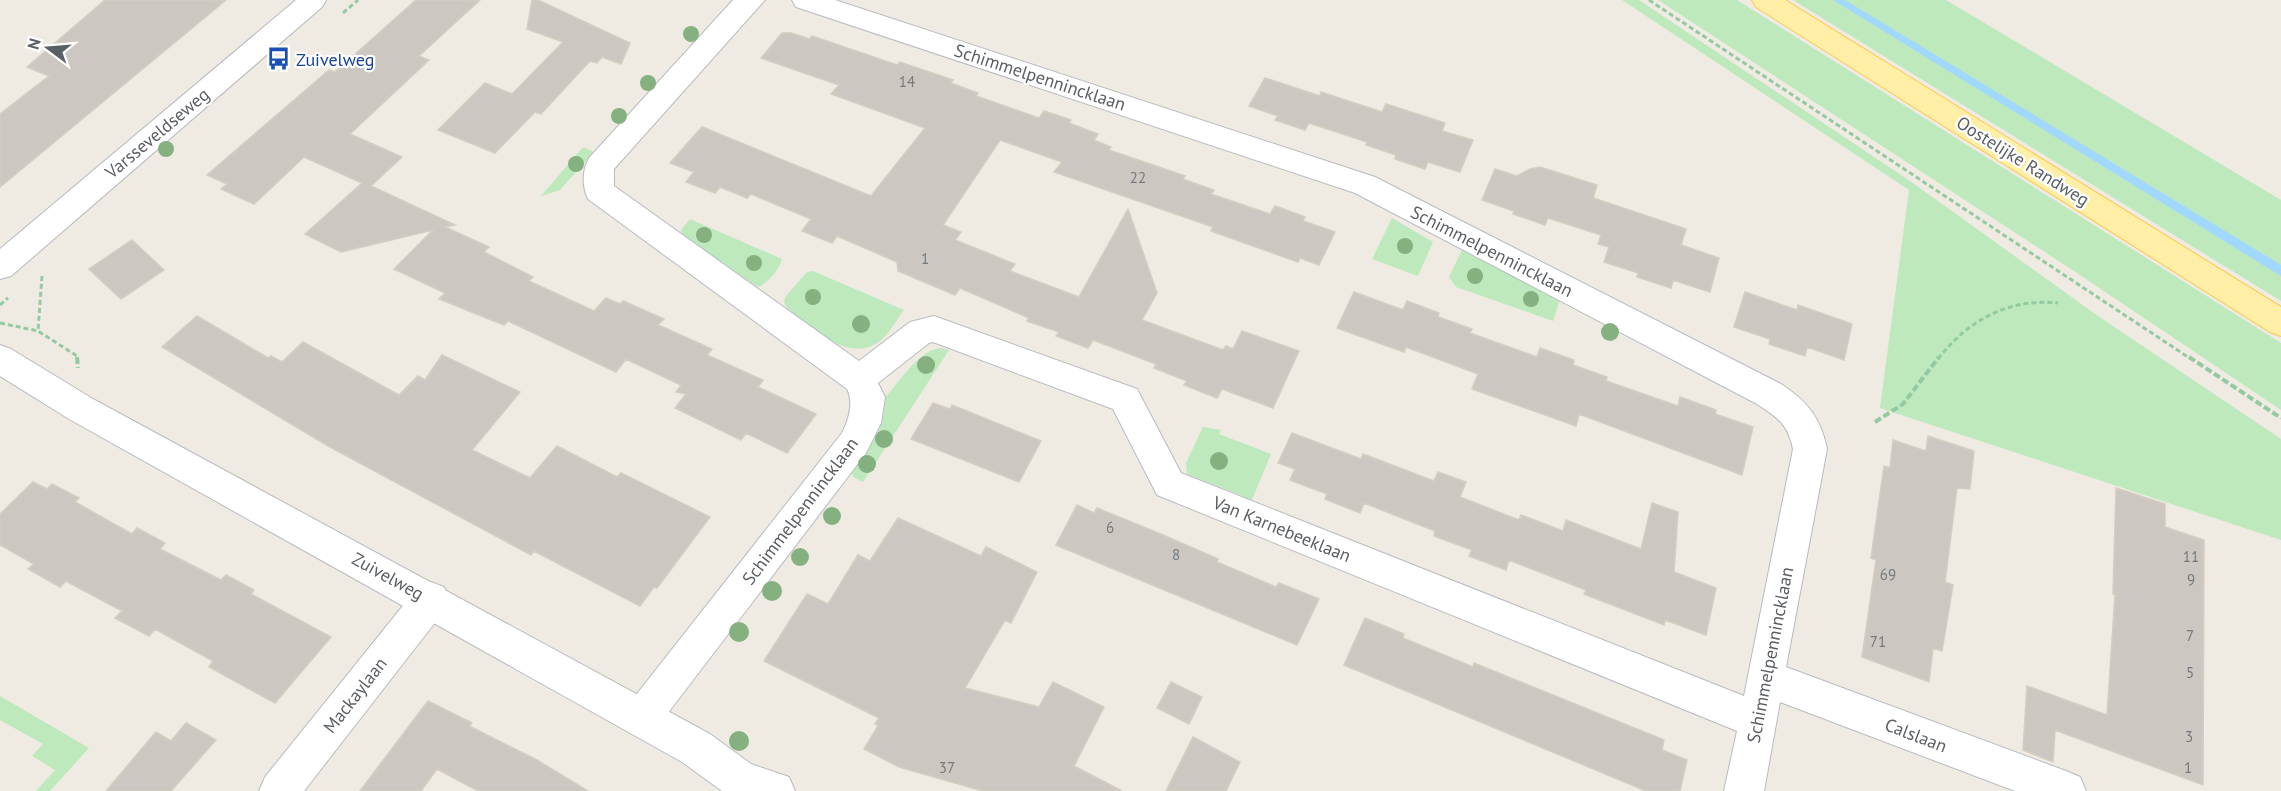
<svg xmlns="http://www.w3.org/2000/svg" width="2281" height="791" viewBox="0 0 2281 791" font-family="'PT Sans',sans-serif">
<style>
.green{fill:#bde9bc}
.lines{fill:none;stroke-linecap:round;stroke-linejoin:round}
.stream{fill:#a1d8ff;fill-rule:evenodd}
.building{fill:#ccc8c1;stroke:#d4cdc0;stroke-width:1.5}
.minor-casing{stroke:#b7bbc0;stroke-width:2}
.tertiary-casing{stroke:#b7bbc0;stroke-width:2}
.secondary-casing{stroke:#b6bac0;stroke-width:2}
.primary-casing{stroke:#fec84b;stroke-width:2}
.path-far1{stroke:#94caa2;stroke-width:3;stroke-dasharray:5 3;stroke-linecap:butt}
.path{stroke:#94caa2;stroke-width:4;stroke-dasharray:7 3;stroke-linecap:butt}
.minor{fill:#fff;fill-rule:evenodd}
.tertiary{fill:#fff;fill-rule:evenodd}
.secondary{fill:#fff;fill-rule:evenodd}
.primary{fill:#ffefa6;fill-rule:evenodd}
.tree{fill:#84b17f}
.labels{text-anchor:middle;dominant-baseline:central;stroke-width:4.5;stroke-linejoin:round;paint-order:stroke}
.number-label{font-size:15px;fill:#76797b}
.transit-label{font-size:18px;fill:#164399;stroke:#fff;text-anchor:start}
.street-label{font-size:18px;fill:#5a5f64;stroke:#fff}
</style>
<rect width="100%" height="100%" fill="#efebe2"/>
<!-- green -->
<path class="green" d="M1622,0H1639L1913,183L2098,316L2281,439V540L1880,408L1909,190Z
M1658,0H1737L2281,343V410L2077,273Z
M1793,0H1946L2281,200V301Z
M583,147L594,152L560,190L541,196Z
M1392,218L1433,242L1418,276L1372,259Z
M690,219L782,259C780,269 767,284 758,287L682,235L681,230Z
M1462,250H1467L1560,299L1553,321L1456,287L1449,277Z
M813,271L904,310C897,319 890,333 881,340C849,366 812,327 787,308L784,302L786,296L807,272Z
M940,348L949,350L863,482L853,477L852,473C869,449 886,429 885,398C899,382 918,351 940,348Z
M1203,427L1221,430L1219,434L1271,454L1251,502L1242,499L1243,496L1187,474L1186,463Z
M0,696L89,748L50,791H36L55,770L32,756L43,744L0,720Z"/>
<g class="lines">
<!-- stream -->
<path class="stream" d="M1833,0H1845L2281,265V276Z"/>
</g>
<!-- building -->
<path class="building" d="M105,0H226L0,187V114L49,76L27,67Z
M416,0H480L419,56L429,60L350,134L402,157L371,186L455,225L445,227L489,247L484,252L533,277L529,281L594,311L606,298L620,304L623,301L664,319L658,325L712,349L707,355L763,380L758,387L816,414L787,453L746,433L741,440L675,408L686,394L676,392L681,385L626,359L616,372L508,321L504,325L439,299L445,293L394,269L433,230L341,252L305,234L362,183L304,157L254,204L221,189L227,184L207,175L329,70L335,72Z
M532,0H538L630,43L621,64L602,57L597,63L590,61L541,114L535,112L495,153L438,130L485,83L512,94L563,42L527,29Z
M782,33H791L810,39L812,36L897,65L900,62L953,80L951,83L978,93L976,96L1039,118L1044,111L1071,120L1069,123L1098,134L1094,140L1111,147L1109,150L1185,176L1183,179L1214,190L1211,194L1270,214L1275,206L1305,217L1303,221L1335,232L1319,265L1300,258L1298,262L1211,231L1213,227L1054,172L1062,162L1000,140L943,225L961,232L955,240L1015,264L1010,271L1079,297L1128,209L1157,293L1142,320L1223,350L1226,346L1233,349L1242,331L1299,351L1273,408L1222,389L1217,398L1184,385L1187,381L1154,368L1156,364L1093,340L1088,348L1056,336L1059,332L1027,321L1029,318L960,288L955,295L898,271L897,262L837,236L832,243L802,231L811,219L751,194L747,198L720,187L715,193L686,182L694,172L670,163L702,127L871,196L925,128L831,94L839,85L761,58Z
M1265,78L1320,96L1321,92L1382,112L1386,104L1445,123L1442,131L1473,140L1460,172L1428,162L1425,169L1395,159L1396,155L1366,145L1367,142L1309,123L1305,130L1275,120L1278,116L1249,106Z
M1540,167L1597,185L1593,198L1686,229L1681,245L1719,258L1710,292L1673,280L1671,288L1637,277L1638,273L1604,262L1609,247L1598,244L1601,235L1548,218L1545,225L1513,214L1514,211L1482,200L1495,169L1517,176L1530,169Z
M132,240L164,270L121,299L89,269Z
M1354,292L1403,310L1407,301L1439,313L1438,317L1472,329L1470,333L1537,357L1540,348L1574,360L1573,365L1607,377L1606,381L1678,406L1680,397L1716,410L1715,414L1753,427L1742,475L1579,414L1576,426L1472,389L1478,374L1406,347L1404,352L1337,328Z
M1745,292L1797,310L1798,305L1852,324L1844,360L1807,347L1805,356L1769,344L1770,339L1734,327Z
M197,316L268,358L271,356L282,362L303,342L399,395L418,376L425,380L442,355L520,392L472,450L530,478L557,446L617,477L621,473L710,517L657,588L654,587L640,606L534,551L531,555L330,447L162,347Z
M933,403L950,409L952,405L1041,441L1019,482L911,439Z
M1292,433L1361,459L1363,454L1434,481L1438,472L1466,482L1460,497L1519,520L1521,515L1563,531L1566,520L1641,549L1652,503L1678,512L1674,572L1716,588L1706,635L1665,620L1664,625L1584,594L1586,590L1509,560L1506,570L1469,556L1472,550L1434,536L1435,531L1364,503L1360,513L1325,499L1327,494L1290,480L1295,469L1278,463Z
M1928,436L1974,451L1970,489L1957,488L1945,582L1953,585L1942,651L1933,648L1929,682L1862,657L1876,560L1871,558L1884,466L1890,468L1893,440L1926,451Z
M33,482L47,489L52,484L79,498L75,502L132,534L137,528L165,543L160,549L221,580L226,575L254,590L251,594L331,637L275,703L209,667L213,661L155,629L149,636L115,618L122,611L66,581L60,587L28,569L34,564L0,545V514Z
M2116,488L2165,504V527L2204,540L2203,785L2055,730L2053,762L2023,750L2027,686L2107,715L2115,595L2113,594Z
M1077,505L1094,513L1097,508L1163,535L1218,559L1217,562L1276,587L1279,583L1319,599L1297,645L1056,545Z
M898,518L981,556L986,547L1037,572L1011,623L1005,620L965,688L1039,707L1053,682L1104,707L1074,766L1122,791H983L899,767L864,749L878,726L875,724L879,718L764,661L807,594L828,604L858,555L870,561Z
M1365,618L1404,634L1403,638L1473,667L1474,663L1664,740L1662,750L1687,760L1680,791H1646L1344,665Z
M1171,682L1202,697L1189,724L1157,708Z
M428,701L472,723L469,726L537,760L588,791H478L437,769L421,791H360Z
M186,723L216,740L171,791H106L156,732L171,741Z
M1193,737L1240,762L1226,791H1166Z"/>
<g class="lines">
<defs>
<path id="minor" d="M733,0H765L614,169V186L859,361L910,322L934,316L1137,389L1181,473L1744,696L1793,449C1788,424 1778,418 1757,404L1355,193L796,7L792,0H835L1375,177L1781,384C1807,401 1821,418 1827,449L1786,667L2066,771L2080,777L2086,791H2015L1780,702L1764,791H1724L1737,731L1157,495L1113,409L933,342L929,343L878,383L885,397L881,423L866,453L655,730L642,736L629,730L623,717L629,704L842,433C849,419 854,403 847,389L588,199C582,187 582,170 589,158Z
M431,582L444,587L449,599L444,611L304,791H259L265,777L418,587Z"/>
<path id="tertiary" d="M0,345L11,349L93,399L710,734L751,764L789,777L795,791H722L682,762L69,419L0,376Z"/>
<path id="secondary" d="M296,0H326L322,7L11,276L0,279V249Z"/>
<path id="primary" d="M1752,0H1785L2281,307V336L2270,332L1756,7Z"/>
</defs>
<!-- minor casing -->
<use href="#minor" class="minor-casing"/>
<!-- tertiary casing -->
<use href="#tertiary" class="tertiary-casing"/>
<!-- secondary casing -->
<use href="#secondary" class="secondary-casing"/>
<!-- primary casing -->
<use href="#primary" class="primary-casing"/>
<!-- path-far1 -->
<path class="path-far1" d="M1649,0L2191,359
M343,13L358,0
M42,276L38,331L77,356V359
M0,305L8,298
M0,323L38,331
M1938,359C1968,320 2009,298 2058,303"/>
<!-- path -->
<path class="path" d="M77,357L78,368
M2189,357L2281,418
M1875,422L1903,404L1939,357"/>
<!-- minor -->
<use href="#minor" class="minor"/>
<!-- tertiary -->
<use href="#tertiary" class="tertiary"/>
<!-- secondary -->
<use href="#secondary" class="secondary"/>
<!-- primary -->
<use href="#primary" class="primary"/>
</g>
<!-- trees -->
<g class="tree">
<circle cx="691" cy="34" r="8"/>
<circle cx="648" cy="83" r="8"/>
<circle cx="619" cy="116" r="8"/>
<circle cx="166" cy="149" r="8"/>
<circle cx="576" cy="164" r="8"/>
<circle cx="704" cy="235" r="8"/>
<circle cx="1405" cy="246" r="8"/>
<circle cx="754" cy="263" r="8"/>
<circle cx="1475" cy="276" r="8"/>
<circle cx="813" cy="297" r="8"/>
<circle cx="1531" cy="299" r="8"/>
<circle cx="861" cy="324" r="9"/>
<circle cx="1610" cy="332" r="9"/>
<circle cx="926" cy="365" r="9"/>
<circle cx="884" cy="439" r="9"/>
<circle cx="1219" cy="461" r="9"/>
<circle cx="867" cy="464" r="9"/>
<circle cx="832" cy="516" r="9"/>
<circle cx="800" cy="557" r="9"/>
<circle cx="772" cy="591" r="10"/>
<circle cx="739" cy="632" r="10"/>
<circle cx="739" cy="741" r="10"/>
</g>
<!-- icons -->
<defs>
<symbol id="bus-bare" viewBox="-9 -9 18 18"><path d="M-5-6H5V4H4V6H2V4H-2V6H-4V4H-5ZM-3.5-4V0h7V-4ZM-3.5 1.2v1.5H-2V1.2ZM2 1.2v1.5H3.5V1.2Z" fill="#1a4fb4" stroke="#fff" stroke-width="2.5" paint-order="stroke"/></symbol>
</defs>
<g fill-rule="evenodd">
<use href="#bus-bare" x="262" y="42" width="33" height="33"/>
</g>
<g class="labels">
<!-- number labels -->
<g class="number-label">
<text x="907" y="81">14</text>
<text x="1138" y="177">22</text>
<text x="925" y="258">1</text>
<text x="1110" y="527">6</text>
<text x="1176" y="554">8</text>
<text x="2191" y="556">11</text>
<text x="1888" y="574">69</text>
<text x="2191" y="579">9</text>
<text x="2190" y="635">7</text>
<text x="1878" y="641">71</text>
<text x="2190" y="672">5</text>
<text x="2189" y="736">3</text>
<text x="947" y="767">37</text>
<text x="2188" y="767">1</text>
</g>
<!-- transit labels -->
<g class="transit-label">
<text x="296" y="59">Zuivelweg</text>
</g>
<!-- street labels -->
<g class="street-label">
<text transform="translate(1040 77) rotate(18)">Schimmelpennincklaan</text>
<text transform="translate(157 133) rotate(-40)">Varsseveldseweg</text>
<text transform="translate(2023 161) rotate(32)">Oostelijke Randweg</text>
<text transform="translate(1492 251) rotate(27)">Schimmelpennincklaan</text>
<text transform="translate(800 511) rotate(-53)">Schimmelpennincklaan</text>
<text transform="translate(1282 529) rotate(22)">Van Karnebeeklaan</text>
<text transform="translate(388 576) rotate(29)">Zuivelweg</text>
<text transform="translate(1770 655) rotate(-79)">Schimmelpennincklaan</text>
<text transform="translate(355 695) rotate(-52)">Mackaylaan</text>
<text transform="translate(1916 735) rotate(21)">Calslaan</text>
</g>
</g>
<!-- north arrow -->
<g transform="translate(48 48) rotate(286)" stroke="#ffffff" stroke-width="4.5" paint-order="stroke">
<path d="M0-4.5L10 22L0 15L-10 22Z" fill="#5a5f64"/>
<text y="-9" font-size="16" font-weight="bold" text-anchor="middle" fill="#5a5f64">N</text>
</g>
</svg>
